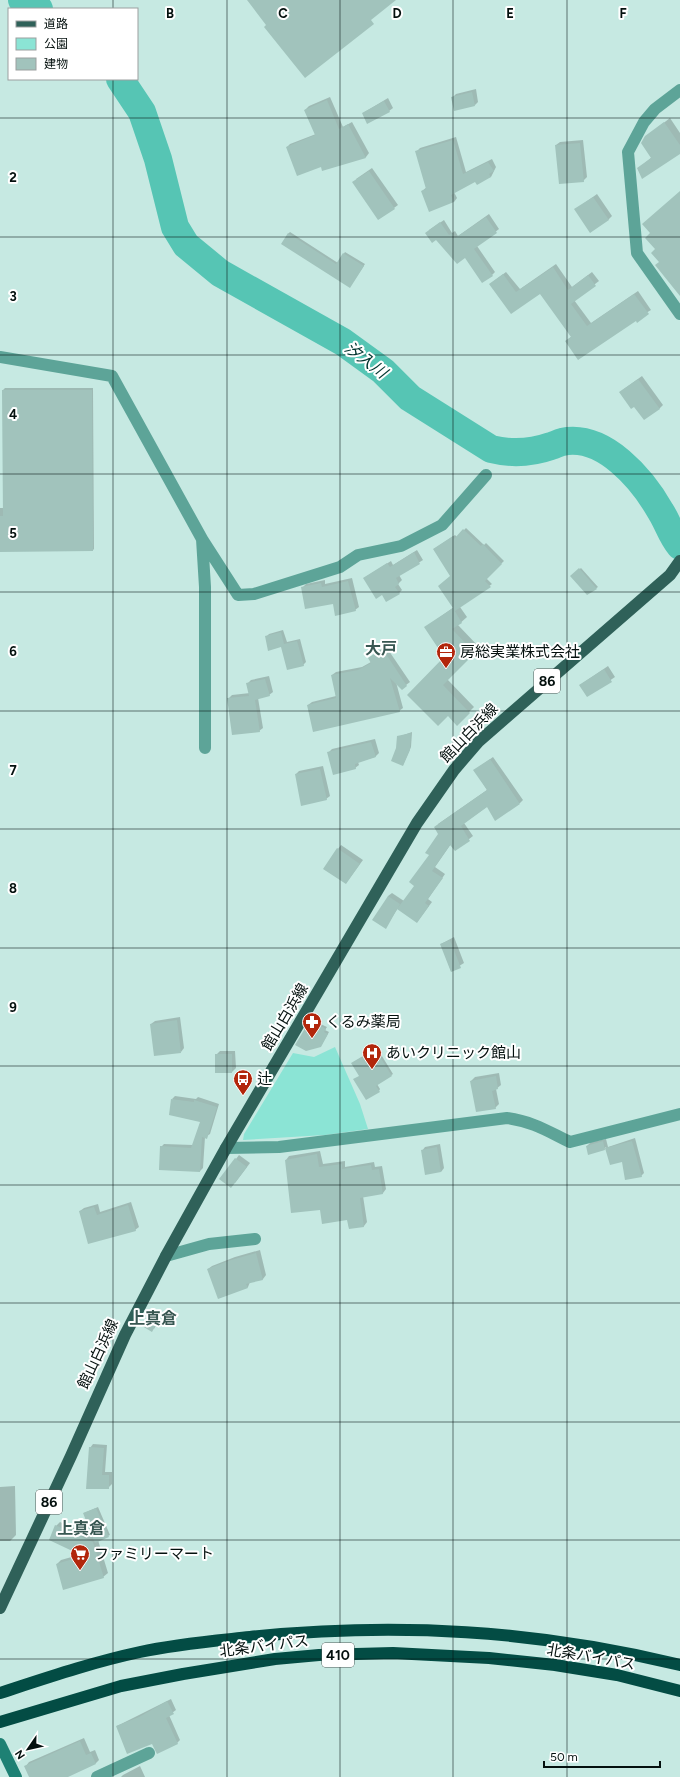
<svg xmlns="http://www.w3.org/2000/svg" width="680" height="1777" viewBox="0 0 680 1777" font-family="Figtree,'Noto Sans JP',sans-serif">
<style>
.green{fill:#8be4d5}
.shadow{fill:#0003}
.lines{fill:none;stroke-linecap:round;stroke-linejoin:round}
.river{stroke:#56c5b4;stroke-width:28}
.building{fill:#a1c3bc}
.street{stroke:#5da498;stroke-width:12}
.secondary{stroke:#1e8174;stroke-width:12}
.primary{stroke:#2f6159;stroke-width:12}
.highway{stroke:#034c44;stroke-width:12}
.grid{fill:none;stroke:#04100e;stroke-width:1;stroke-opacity:0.55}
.labels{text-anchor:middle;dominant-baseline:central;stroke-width:4;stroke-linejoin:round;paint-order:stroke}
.shield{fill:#fff;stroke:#4f5856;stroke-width:1}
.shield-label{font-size:14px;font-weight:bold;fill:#04100e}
.poi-label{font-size:15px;fill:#04100e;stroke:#fff;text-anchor:start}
.street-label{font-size:15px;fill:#04100e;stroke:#fff}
.water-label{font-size:16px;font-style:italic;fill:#00352f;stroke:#fff}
.neighbourhood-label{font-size:16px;font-weight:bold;fill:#385752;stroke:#fff}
.grid-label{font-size:13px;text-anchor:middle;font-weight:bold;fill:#04100e;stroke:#fff;stroke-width:4;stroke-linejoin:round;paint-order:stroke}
</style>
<rect width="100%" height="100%" fill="#c6e9e2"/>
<!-- green -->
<path class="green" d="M335,1047L360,1104L368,1129L325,1135L243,1140L244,1134L293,1053L314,1057Z"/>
<!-- shadow -->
<path class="shadow" d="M476,89L478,102L475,105L452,98L456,94Z
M330,97L343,127L352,122L369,153L366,157L323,170L322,165L287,147L290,144L316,134L305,110L309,106Z
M388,98L393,108L389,111L363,113Z
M670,118L680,133V152L642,177L638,169L652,157L648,135Z
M456,137L466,172L492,159L496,167L491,177L475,180L454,192L457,198L454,202L422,191L427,187L417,151L420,148Z
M583,140L587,177L583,181L556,145L560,142Z
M372,168L398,205L379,219L356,179Z
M597,194L612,216L608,220L576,209Z
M489,214L499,229L477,246L495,272L492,275L437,238L429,230L444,220L452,233L455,231L458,236Z
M290,232L338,263L345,252L365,264L351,285L288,234Z
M556,264L572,287L592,272L599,281L574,300L591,323L638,291L651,310L636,319L566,341L572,336L540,293L512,312L494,281L506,272L520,289Z
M642,376L663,405L659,409L624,389Z
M5,388H93L94,549L93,550L0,551V508H4L3,390Z
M466,528L484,545L486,543L504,561L486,578L492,584L460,607L467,617L458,625L479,647L447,679L474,707L457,724L448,715L438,725L445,657L426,627L454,607L451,576L434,549L455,535L457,537Z
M417,550L423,560L399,575L402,580L398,584L402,590L399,593H383L364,578L391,561L393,565Z
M581,568L598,587L587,594L572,576Z
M352,578L359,607L355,610L333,603L302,588L306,584L325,580V584Z
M283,630L287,642L300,639L306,662L303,665L282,646L266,637L269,634Z
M383,648L386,653L389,651L410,682L406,685L396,682L403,708L399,711L308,705L312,702L336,696L332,675L336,672L362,667L371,662L369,658Z
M608,666L615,677L587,696L580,685Z
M269,676L273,692L269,695L258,698L263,728L259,731L228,699L232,695L250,693L247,684L251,680Z
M412,732L411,747L403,765L397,748L398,737Z
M375,739L379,753L375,757L358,762L359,765L355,768L328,753L332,749Z
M493,757L523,800L520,803L488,806L464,823L473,836L455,850L451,844L435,867L445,874L428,899L432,902L417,922L398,908L385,928L388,896L392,893L404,901L415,886L440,834L438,824L487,790L475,770Z
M323,766L330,796L326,799L296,774L299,771Z
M341,845L363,860L346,883L338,849Z
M454,937L464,963L451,971L441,944Z
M180,1017L184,1048L181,1052L151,1024L155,1021Z
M312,1020L327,1027L325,1030L329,1032L322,1044L310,1021Z
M377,1048L393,1074L377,1084L380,1089L379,1091L360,1076L354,1062Z
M220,1051H235L236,1068L232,1072L216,1055Z
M499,1073L501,1085L496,1089L499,1104L495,1108L471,1081L475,1077Z
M175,1096L196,1099L198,1097L219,1104L210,1134L205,1137L203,1168L200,1171L161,1147L164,1144L193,1145L201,1121L172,1099Z
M635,1138L644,1173L641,1176L623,1160L611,1164L606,1147L604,1149L587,1146L591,1142L606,1139L608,1147Z
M440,1144L444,1168L441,1172L422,1151L425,1147Z
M320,1151L323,1164L345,1161V1167L374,1162L375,1167L382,1166L386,1189L383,1193L363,1196L367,1222L364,1226L349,1228L348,1219L320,1209L286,1160L289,1156Z
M239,1155L250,1163L235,1183L236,1159Z
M131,1202L139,1227L135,1230L80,1211L84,1208L98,1204L100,1212Z
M260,1250L266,1275L263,1279L250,1282L248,1287L219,1298L208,1269L212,1266L235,1257Z
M151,1315L159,1320L154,1329L149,1316Z
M93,1444L107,1445L105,1472H112V1484L108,1488H87L90,1448Z
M15,1486L16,1535L10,1541H0V1487Z
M98,1507L110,1535L98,1540L108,1573L103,1577L57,1564L61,1560L82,1554L56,1526L60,1522L94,1536L84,1513Z
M171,1699L176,1710L169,1715L180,1740L177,1743L152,1742L117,1726Z
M84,1738L90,1752L95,1750L99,1760L96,1763L61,1777H30L26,1766L29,1762Z
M140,1766L145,1777H121L123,1775Z"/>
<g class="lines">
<!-- river -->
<path class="river" d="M22,0L39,9
M120,79L142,112L158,159L175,227L186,245L220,273L343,342L383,371L410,398L491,449C511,454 531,453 551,446C555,445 558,443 562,442C604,433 643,480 661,512C668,523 671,535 680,546"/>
</g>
<!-- building -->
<path class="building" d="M247,0H396L371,20L374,24L305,78L264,27L266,25Z
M472,92L475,106L454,111L451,97Z
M327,100L339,129L348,124L366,158L322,171L321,167L297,176L286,147L315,135L304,110Z
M384,101L390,112L367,124L362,113Z
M664,122L680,145V154L642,179L637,168L651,158L641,143L645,136Z
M453,140L463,174L488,162L494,171L489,174L491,177L477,185L475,182L451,195L454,202L429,212L421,191L426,189L415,151Z
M580,143L584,182L559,184L555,145Z
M369,171L395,209L378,220L352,182Z
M680,191V296L655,265L659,262L651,253L655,249L645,238L650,233L642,224Z
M593,197L609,220L590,233L574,209Z
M486,217L497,233L474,249L493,276L482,283L465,258L457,264L436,240L432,243L425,233L440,222L449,235L452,233L455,238Z
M288,233L336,264L343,253L364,266L350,288L281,244Z
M553,267L568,290L588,275L596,286L571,304L587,326L634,294L649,314L637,323L636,321L578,360L565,341L571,337L540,294L511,314L489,284L503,274L516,292Z
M638,379L660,409L644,420L634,407L631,409L619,392Z
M2,390H92L93,551L0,552V516H3Z
M463,529L481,546L483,544L502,564L485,581L491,587L455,611L438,586L450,576L433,549L453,536L454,539Z
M414,552L420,564L396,578L399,584L395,587L400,594L386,602L382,595L376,599L363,578L387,563L390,567Z
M579,568L597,589L587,595L570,576Z
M348,581L356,611L335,616L333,604L305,609L301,587L321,583L322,587Z
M453,608L462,623L452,629L475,653L443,685L470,713L457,726L448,716L438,726L407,695L444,657L424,627Z
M281,632L284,644L297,641L304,666L287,670L281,647L268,651L265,636Z
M379,651L382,655L386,654L407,686L402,690L390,678L400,712L313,732L307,705L336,698L331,675L358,670L371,663L368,658Z
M604,669L612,682L587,697L579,685Z
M265,679L270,696L255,700L260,732L232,735L227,698L249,696L246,683Z
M411,733L410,750L403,766L391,761L396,748L397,736Z
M371,742L376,757L355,764L356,769L333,775L327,752Z
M490,759L520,804L495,821L487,807L461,826L470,841L455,851L450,845L432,871L443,878L425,903L429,906L417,923L397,909L414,886L409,882L429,855L425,853L438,834L434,827L487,790L473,770Z
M320,769L327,800L301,806L295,774Z
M337,848L360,864L346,884L323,869Z
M388,896L400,904L386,929L372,920Z
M450,940L461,968L451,972L440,944Z
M177,1020L181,1053L154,1056L150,1024Z
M310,1020L326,1029L324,1032L328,1034L321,1047L306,1051L295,1045Z
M375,1049L392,1076L376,1086L380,1092L366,1100L353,1079L359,1076L351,1063Z
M215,1054H232V1073H215Z
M496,1076L498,1089L492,1091L496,1109L476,1112L470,1081Z
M171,1099L194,1102V1100L217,1107L207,1139L202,1137L200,1172L159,1170L160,1146L191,1148L200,1122L169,1115Z
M603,1141L605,1150L588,1155L586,1146Z
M632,1141L642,1177L625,1180L622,1162L610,1165L605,1148Z
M437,1147L441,1172L425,1175L421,1150Z
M317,1154L319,1167L342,1164V1169L371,1165L372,1170L379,1169L383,1194L360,1198L364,1227L349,1229L347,1220L322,1224L320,1210L291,1213L285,1160Z
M235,1158L247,1167L231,1188L219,1179Z
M128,1205L136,1231L88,1244L79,1211L94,1207L97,1215Z
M256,1253L263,1280L246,1284L248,1288L218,1299L207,1269L231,1260Z
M148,1315L158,1321L152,1332L142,1326Z
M89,1447L104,1448L102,1475H109V1489H86Z
M96,1508L109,1537L95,1543L83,1513Z
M55,1525L93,1542L104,1578L63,1590L56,1564L83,1556L49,1540Z
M167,1701L174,1714L166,1718L178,1744L157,1754L152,1744L127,1754L116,1726L139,1717Z
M80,1741L86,1755L91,1753L96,1764L68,1777H29L24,1766Z"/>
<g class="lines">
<!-- street -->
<path class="street" d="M680,90L655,109L644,122L628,152L637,253L680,314
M0,357L112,376L202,539L205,587V748
M202,539L238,595L254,594L340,567L358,555L401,546L442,525L486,475
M226,1148L279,1147L507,1118C534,1122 547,1131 570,1142L680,1114
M166,1256L209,1244L255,1239
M97,1777L149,1753"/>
<!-- secondary -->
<path class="secondary" d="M0,1744L16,1777"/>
<!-- primary -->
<path class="primary" d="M0,1608L71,1456L125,1335L166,1256L226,1148L417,823L454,770L478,742L670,575L680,561"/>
<!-- highway -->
<path class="highway" d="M0,1693C46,1678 93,1662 140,1652C176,1644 213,1641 250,1637C397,1622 536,1630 680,1665
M0,1722L121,1686L183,1674L275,1659L319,1655L393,1653L489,1658L555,1665L617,1675L680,1691"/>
</g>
<!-- grid -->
<path class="grid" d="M113,0V9M227,0V1777M340,0V1777M453,0V1777M567,0V1777M113,79V1777M0,118H680M0,237H680M0,355H680M0,474H680M0,592H680M0,711H680M0,829H680M0,948H680M0,1066H680M0,1185H680M0,1303H680M0,1422H680M0,1540H680M0,1659H680"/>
<!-- icons -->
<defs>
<symbol id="office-pin" viewBox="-11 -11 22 30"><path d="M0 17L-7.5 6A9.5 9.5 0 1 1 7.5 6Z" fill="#b2260b" stroke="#fff"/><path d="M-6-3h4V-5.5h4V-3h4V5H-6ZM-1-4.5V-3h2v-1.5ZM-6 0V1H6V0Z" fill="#fff"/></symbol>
<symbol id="pharmacy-pin" viewBox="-11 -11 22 30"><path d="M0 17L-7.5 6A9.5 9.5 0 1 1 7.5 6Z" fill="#b2260b" stroke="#fff"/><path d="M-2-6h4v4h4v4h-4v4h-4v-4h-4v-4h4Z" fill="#fff"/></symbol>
<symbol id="hospital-pin" viewBox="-11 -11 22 30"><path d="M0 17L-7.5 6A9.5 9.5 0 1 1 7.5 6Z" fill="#b2260b" stroke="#fff"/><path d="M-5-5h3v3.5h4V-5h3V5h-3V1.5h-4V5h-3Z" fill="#fff"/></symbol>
<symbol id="bus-pin" viewBox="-11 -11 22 30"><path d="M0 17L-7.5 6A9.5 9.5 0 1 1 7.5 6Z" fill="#b2260b" stroke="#fff"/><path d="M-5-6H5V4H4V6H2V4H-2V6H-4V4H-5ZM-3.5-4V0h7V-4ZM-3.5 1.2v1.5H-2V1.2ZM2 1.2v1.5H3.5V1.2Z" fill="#fff"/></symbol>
<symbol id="supermarket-pin" viewBox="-11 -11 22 30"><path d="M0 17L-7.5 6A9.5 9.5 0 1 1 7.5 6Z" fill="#b2260b" stroke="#fff"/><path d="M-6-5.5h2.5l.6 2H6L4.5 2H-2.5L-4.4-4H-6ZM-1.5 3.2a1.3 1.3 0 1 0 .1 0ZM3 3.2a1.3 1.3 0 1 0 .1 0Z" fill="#fff"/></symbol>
</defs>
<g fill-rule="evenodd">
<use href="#office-pin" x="435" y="641" width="22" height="30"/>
<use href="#pharmacy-pin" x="301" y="1011" width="22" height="30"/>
<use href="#hospital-pin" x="361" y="1042" width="22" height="30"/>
<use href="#bus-pin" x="232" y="1068" width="22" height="30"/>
<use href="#supermarket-pin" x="69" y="1543" width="22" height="30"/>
</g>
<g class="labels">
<!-- shield labels -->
<g class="shield">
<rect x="534" y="669" width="26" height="24" rx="3"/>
<rect x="36" y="1490" width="26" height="24" rx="3"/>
<rect x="322" y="1643" width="32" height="24" rx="3"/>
</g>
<g class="shield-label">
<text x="547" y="681">86</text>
<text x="49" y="1502">86</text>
<text x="338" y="1655">410</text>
</g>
<!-- poi labels -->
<g class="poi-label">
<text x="460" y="652">房総実業株式会社</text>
<text x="326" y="1022">くるみ薬局</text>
<text x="386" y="1053">あいクリニック館山</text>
<text x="257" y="1079">辻</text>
<text x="94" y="1554">ファミリーマート</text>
</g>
<!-- street labels -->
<g class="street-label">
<text transform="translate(469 733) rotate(-46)">館山白浜線</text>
<text transform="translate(285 1017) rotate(-59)">館山白浜線</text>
<text transform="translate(98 1354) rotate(-65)">館山白浜線</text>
<text transform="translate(264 1646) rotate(-7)">北条バイパス</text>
<text transform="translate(591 1657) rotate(10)">北条バイパス</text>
</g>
<!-- water labels -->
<g class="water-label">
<text transform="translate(366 360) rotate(37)">汐入川</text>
</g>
<!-- neighbourhood labels -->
<g class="neighbourhood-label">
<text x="381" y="648">大戸</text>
<text x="153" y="1318">上真倉</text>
<text x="81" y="1528">上真倉</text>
</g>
</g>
<g class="grid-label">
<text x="170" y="18">B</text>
<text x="283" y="18">C</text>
<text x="397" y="18">D</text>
<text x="510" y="18">E</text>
<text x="623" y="18">F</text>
<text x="13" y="182">2</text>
<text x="13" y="301">3</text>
<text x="13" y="419">4</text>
<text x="13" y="538">5</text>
<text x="13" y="656">6</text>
<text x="13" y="775">7</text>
<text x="13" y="893">8</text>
<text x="13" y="1012">9</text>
</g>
<!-- legend -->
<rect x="8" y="8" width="130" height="72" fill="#ffffff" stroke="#9b9f9f"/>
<rect x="16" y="21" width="20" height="6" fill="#2f6159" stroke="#9b9f9f"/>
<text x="44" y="28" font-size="12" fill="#04100e">道路</text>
<rect x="16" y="38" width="20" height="12" fill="#8be4d5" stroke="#9b9f9f"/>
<text x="44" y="48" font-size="12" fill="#04100e">公園</text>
<rect x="16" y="58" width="20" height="12" fill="#a1c3bc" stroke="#9b9f9f"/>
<text x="44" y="68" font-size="12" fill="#04100e">建物</text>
<!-- north arrow -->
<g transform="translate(28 1749) rotate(236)" stroke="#ffffff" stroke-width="3" paint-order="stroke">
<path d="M0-3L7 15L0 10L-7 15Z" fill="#04100e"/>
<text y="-6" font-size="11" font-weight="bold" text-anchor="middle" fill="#04100e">N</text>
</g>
<!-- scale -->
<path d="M544 1761v6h116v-6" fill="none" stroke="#04100e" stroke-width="2"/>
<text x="550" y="1761" font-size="12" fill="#04100e" stroke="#ffffff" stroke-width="3" paint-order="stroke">50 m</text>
</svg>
